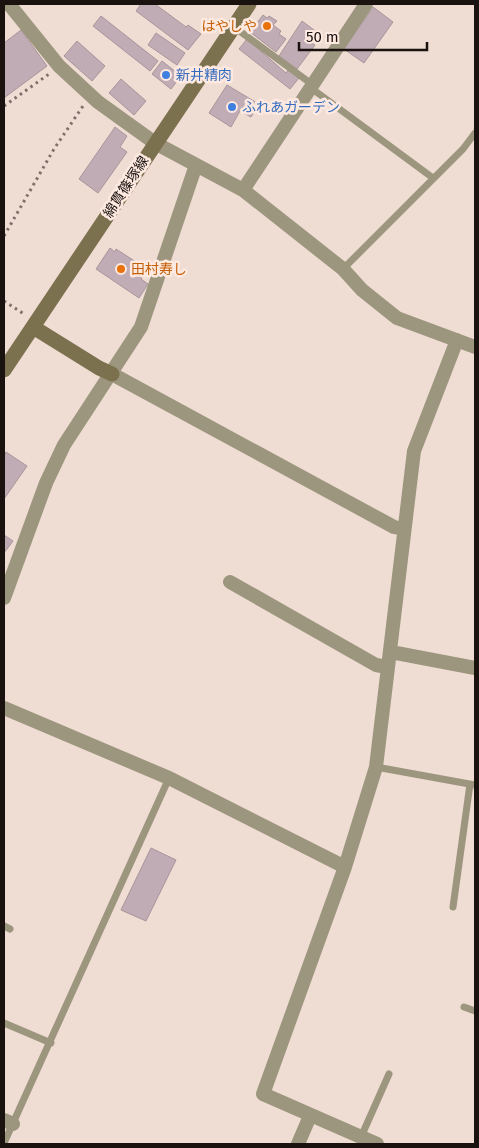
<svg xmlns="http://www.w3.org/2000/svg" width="479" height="1148" viewBox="0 0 479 1148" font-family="'Fira Sans','Noto Sans JP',sans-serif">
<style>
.building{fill:#c0acb4;stroke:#a8959c}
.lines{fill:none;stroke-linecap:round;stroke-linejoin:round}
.path{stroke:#7e716b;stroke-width:3;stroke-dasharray:2.5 4;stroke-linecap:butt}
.lane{stroke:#9d967e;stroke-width:7}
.street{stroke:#9d967e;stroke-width:14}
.secondary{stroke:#7c714e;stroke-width:15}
.food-dot{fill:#e8710a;stroke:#fde9e0;stroke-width:2}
.shop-dot{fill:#3f7fe0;stroke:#fde9e0;stroke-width:2}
.labels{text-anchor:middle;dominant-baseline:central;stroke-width:5;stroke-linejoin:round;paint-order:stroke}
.food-label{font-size:14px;fill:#c56008;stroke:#fde9e0;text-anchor:end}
.shop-label{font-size:14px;fill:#366cbe;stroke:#fde9e0;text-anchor:start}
.street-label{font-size:14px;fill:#19120f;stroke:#fde9e0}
</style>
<rect width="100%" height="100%" fill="#efdcd3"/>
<!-- building -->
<path class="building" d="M141,4H155L186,27L188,25L201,34L188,50L136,11Z
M373,7L393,22L364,63L344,49Z
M263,15L267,18L269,16L277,21L273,25L281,31L279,34L286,39L276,52L250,32Z
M101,16L158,61L150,71L93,26Z
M302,21L318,33L311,43L315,45L297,69L279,56Z
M21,30L47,66L4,98V43Z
M156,33L185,53L177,65L148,45Z
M247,39L286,73L288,70L299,78L290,89L239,49Z
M77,41L105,66L92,81L64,56Z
M162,61L181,76L171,89L152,74Z
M121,79L146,101L134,115L109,93Z
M227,85L257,103L253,108L256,109L251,117L240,111L231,127L209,113Z
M115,127L127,136L120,147L127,152L98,193L79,179Z
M110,248L115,252L116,249L147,269L141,279L148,284L139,298L96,269Z
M6,452L27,466L4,499V456Z
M4,535L13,541L4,553Z
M151,848L176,860L146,921L121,910Z"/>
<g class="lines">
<!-- path -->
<path class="path" d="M4,106L49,74
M4,236L54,149L83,106
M4,301L24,314"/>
<!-- lane -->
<path class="lane" d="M234,27L313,85
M311,88L433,178
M343,269L463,149L475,133
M376,767L475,785
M453,907L470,784
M4,926L10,929
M464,1007L475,1011
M4,1023L51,1043
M361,1137L389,1074
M4,1143L169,778"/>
<!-- street -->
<path class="street" d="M9,4L59,66L98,102L155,143L243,190L343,269L362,290L397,318L475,347
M243,190L366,4
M112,374L394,527L404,529
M230,582L376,665L387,667
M4,598L46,483L64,445L141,327L196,165
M391,652L475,668
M4,708L169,778L345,867
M4,1120L13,1124
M298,1144L310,1116
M377,1144L263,1094L345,867L376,767L414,451L457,340"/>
<!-- secondary -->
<path class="secondary" d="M33,327L99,368L112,374
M4,370L249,4"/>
</g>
<!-- markers -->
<g class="food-dot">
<circle cx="267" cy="26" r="5"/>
<circle cx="121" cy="269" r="5"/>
</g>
<g class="shop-dot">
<circle cx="166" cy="75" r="5"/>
<circle cx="232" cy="107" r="5"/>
</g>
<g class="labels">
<!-- food labels -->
<g class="food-label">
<text x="257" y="26">はやしや</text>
<text x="131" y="269" text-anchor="start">田村寿し</text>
</g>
<!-- shop labels -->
<g class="shop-label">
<text x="176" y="75">新井精肉</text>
<text x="242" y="107">ふれあガーデン</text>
</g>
<!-- street labels -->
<g class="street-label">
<text transform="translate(126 187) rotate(-57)">綿貫篠塚線</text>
</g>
</g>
<!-- border -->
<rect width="479" height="1148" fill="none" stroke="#19120f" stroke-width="10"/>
<!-- scale -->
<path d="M299 42v8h128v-8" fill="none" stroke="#19120f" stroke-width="2.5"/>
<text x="306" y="42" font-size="15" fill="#19120f" stroke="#fde9e0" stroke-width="4" paint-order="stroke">50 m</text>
</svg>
